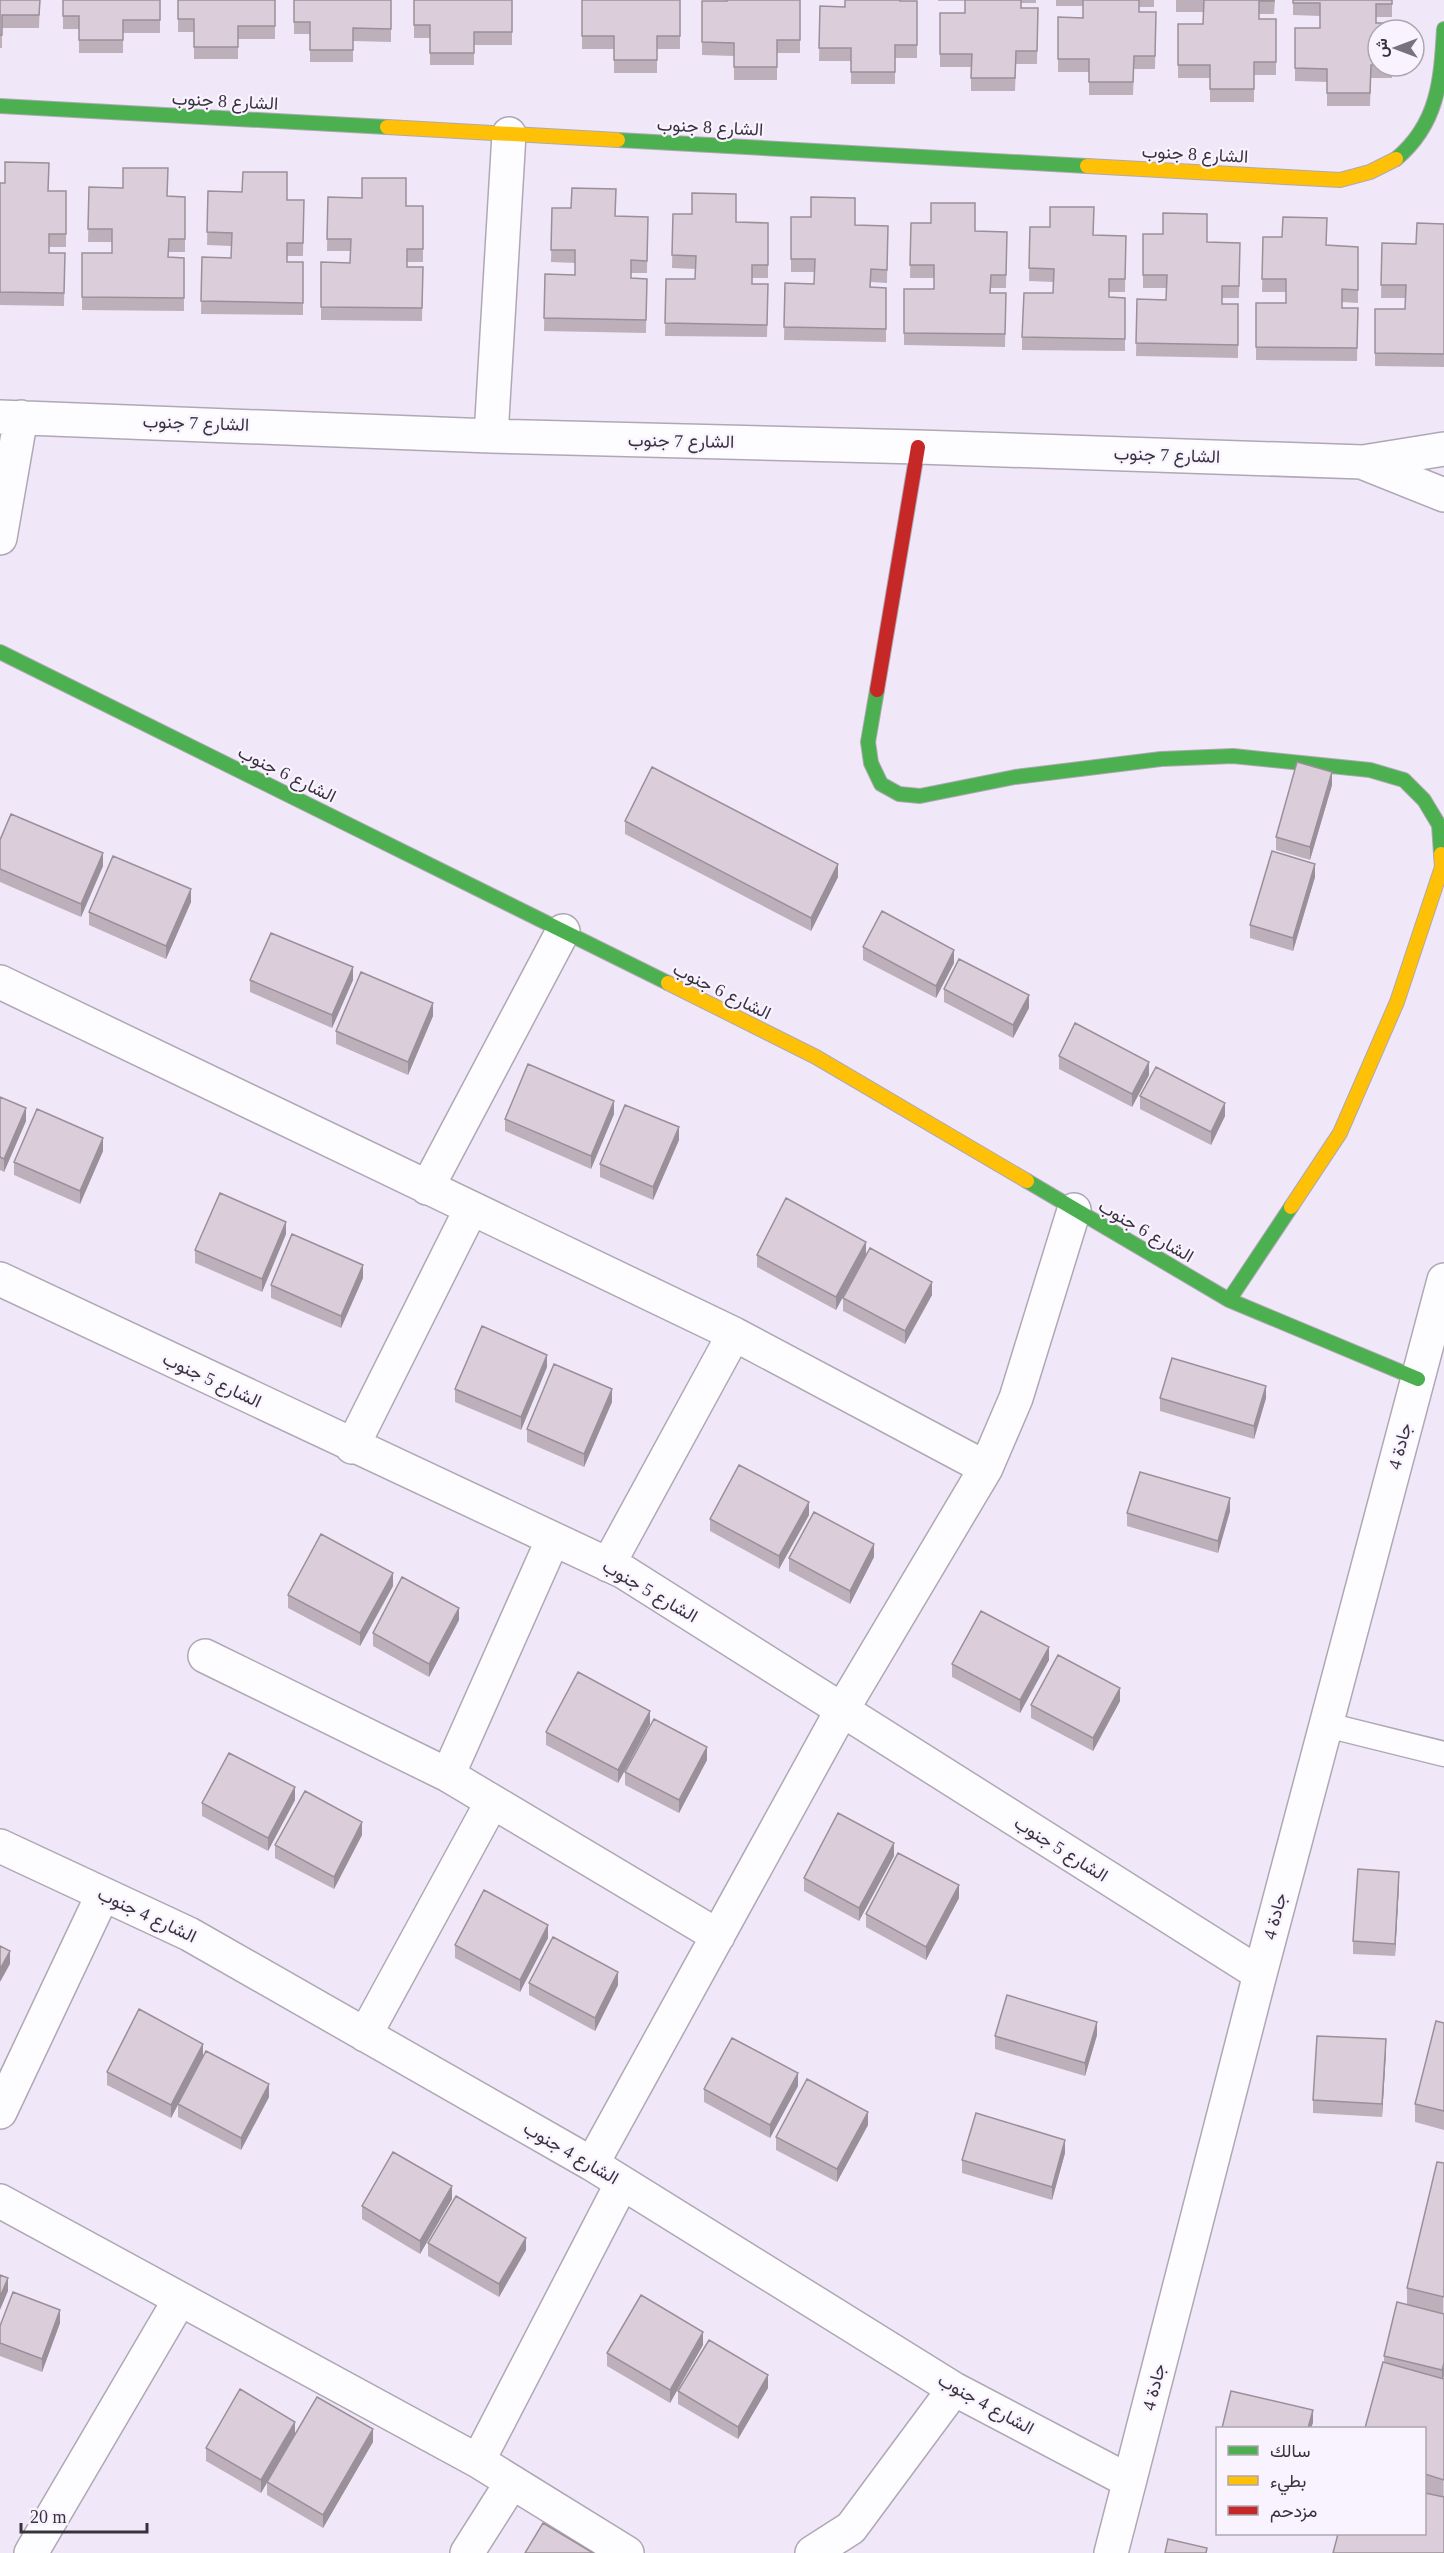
<svg xmlns="http://www.w3.org/2000/svg" width="1444" height="2553" viewBox="0 0 1444 2553" font-family="'Times New Roman',Vazirmatn,serif">
<style>
.lines{fill:none;stroke-linecap:round;stroke-linejoin:round}
.lane-casing{stroke:#afa8b4;stroke-width:27}
.street-casing{stroke:#afa8b4;stroke-width:36}
.fast-casing{stroke:#afa8b4;stroke-width:16}
.slow-casing{stroke:#afa8b4;stroke-width:16}
.jam-casing{stroke:#afa8b4;stroke-width:16}
.lane{stroke:#fdfcfe;stroke-width:24}
.street{stroke:#fdfcfe;stroke-width:33}
.fast{stroke:#4caf50;stroke-width:14}
.slow{stroke:#ffc107;stroke-width:14}
.jam{stroke:#c62828;stroke-width:14}
.wall{fill:#bdb0bb}
.shaded-wall{fill:#9a9099}
.building{fill:#dccdda;stroke:#9a9099;stroke-width:1.5}
.labels{text-anchor:middle;dominant-baseline:central;stroke-width:4.5;stroke-linejoin:round;paint-order:stroke}
.street-label{font-size:18px;fill:#38323d;stroke:#f9f3ff}
</style>
<rect width="100%" height="100%" fill="#f0e8f8"/>
<g class="lines">
<defs>
<path id="lane" d="M1327,1725L1444,1754"/>
<path id="street" d="M0,417L491,436L918,447L1363,462L1444,449
M491,436L509,134
M1364,463L1444,495
M0,538L21,417
M0,982L734,1334L986,1468
M427,1188L563,931
M0,1279L624,1572L1260,1974
M352,1447L471,1209
M553,1539L448,1775L718,1936
M608,1565L734,1334
M205,1656L448,1775
M0,1846L189,1934L592,2164L954,2389L1129,2481
M365,2035L492,1802
M0,2112L103,1894
M592,2164L842,1710L986,1468L1016,1398L1074,1210
M622,2183L478,2461L627,2553
M0,2201L478,2461
M31,2553L180,2299
M467,2553L512,2482
M812,2553L851,2528L954,2389
M1111,2553L1260,1974L1444,1280"/>
<path id="fast" d="M0,106L387,127
M618,140L1087,166
M1396,159C1438,124 1441,81 1444,29
M0,652L668,983
M877,690L868,742L871,763L881,784L899,794L920,796L1015,777L1161,759L1233,756L1370,770L1404,780L1424,800L1439,825L1441,854
M1027,1181L1229,1300L1418,1379
M1229,1300L1291,1207"/>
<path id="slow" d="M387,127L618,140
M1087,166L1340,180L1370,172L1396,159
M668,983L816,1057L1027,1181
M1291,1207L1340,1133L1397,1002L1442,867L1441,854"/>
<path id="jam" d="M877,690L918,447"/>
</defs>
<!-- lane casing -->
<use href="#lane" class="lane-casing"/>
<!-- street casing -->
<use href="#street" class="street-casing"/>
<!-- fast casing -->
<use href="#fast" class="fast-casing"/>
<!-- slow casing -->
<use href="#slow" class="slow-casing"/>
<!-- jam casing -->
<use href="#jam" class="jam-casing"/>
<!-- lane -->
<use href="#lane" class="lane"/>
<!-- street -->
<use href="#street" class="street"/>
<!-- fast -->
<use href="#fast" class="fast"/>
<!-- slow -->
<use href="#slow" class="slow"/>
<!-- jam -->
<use href="#jam" class="jam"/>
</g>
<!-- wall -->
<path class="wall" d="M0,0H40L39,28H2V48H0Z
M63,0H160V33H123V53H79V29H63Z
M178,0H275V39H238V59H194V32H178Z
M294,0H391V42L353,41V62H310V34H294Z
M414,0H512V45H474V65H430V38H414Z
M582,0H680V49H657V73H614V49H582Z
M800,0V53H777V80H734V56L702,55V1Z
M938,0H1036V3H1021V8H1038L1037,64H1016L1015,91H971V67H940V13H965V1H938Z
M1056,0H1154V7H1139V12H1156L1155,69H1134L1133,95H1089V72H1058V17L1083,18V6H1056Z
M1176,0H1275L1274,14H1259V19H1276V75H1254V102H1210V78H1178V24H1203V12H1176Z
M1293,0H1392V17H1376V23L1378,30V66H1393L1392,78H1371L1370,106H1327V82L1295,81V28H1320V16L1293,15Z
M900,1H917V58H895V84H851V61H819L820,6L845,7Z
M0,183L49,191H66V247H49V253H65L64,306L0,305Z
M89,187L167,196L185,197V252H169L168,258H184V311L82,310V253H112V242H88Z
M208,191L287,200H304L303,256H287V262H303V315L201,314L202,257L231,258V246L207,245Z
M328,197L406,206H423V262H407V267H423L422,321L321,320V262L350,263L351,251H327Z
M552,208H571L615,216L648,217L647,273H631V278L647,279L646,333L544,331L545,274L575,275V263L551,262Z
M673,214L736,222L768,223V278H752V284H768L767,337L665,336L666,279H695L696,269L672,268Z
M791,217L855,225L888,226L887,283L871,282V287L886,288V342L784,340L785,283L814,284L815,272H791Z
M911,223L975,231L1007,232L1006,288H991L990,293H1006L1005,347L904,345V289H934V278H910Z
M1444,224V367L1375,366V309H1405V298H1381L1382,243L1416,244Z
M1030,227L1094,235L1126,236L1125,292H1109V297L1125,298V351L1022,350V337L1053,293V282L1029,281Z
M1143,234L1207,242L1240,243L1239,298H1222V304H1238V358L1136,356L1137,299L1166,300V288H1143Z
M1263,237L1326,245L1358,247V303L1342,302V308H1358L1357,361L1256,360V303H1286V292H1262Z
M1332,785L1310,860L1276,850V837Z
M625,821L838,877L811,931L625,834Z
M0,840L103,866L81,917L0,882Z
M1315,877L1293,951L1250,938V925Z
M191,902L166,959L89,925V912Z
M863,947L954,963L936,998L863,960Z
M250,980H353L332,1028L250,992Z
M944,989L1029,1008L1013,1038L944,1002Z
M433,1016L408,1075L336,1044V1031Z
M1059,1056L1149,1075L1132,1107L1059,1069Z
M1140,1096L1225,1116L1211,1145L1140,1109Z
M0,1097L26,1121L4,1172L0,1170Z
M614,1114L591,1169L505,1131V1119Z
M679,1140L653,1200L600,1177V1164Z
M103,1151L80,1204L14,1175V1162Z
M286,1234L262,1292L195,1263V1250Z
M866,1242L836,1310L757,1267V1255Z
M363,1278L341,1328L271,1298V1285Z
M932,1295L905,1344L843,1311V1298Z
M547,1367L521,1430L455,1402V1389Z
M1160,1398H1266L1254,1439L1160,1411Z
M612,1402L584,1467L527,1442V1429Z
M1230,1511L1218,1553L1127,1526V1513Z
M809,1515L779,1569L710,1531V1519Z
M874,1557L850,1604L789,1571V1558Z
M393,1586L360,1646L288,1608V1595Z
M459,1620L429,1677L373,1646V1633Z
M1049,1660L1020,1713L952,1677V1664Z
M1120,1701L1093,1751L1031,1718V1705Z
M650,1724L618,1783L546,1745V1732Z
M707,1760L679,1813L625,1785V1772Z
M295,1800L268,1851L202,1816V1803Z
M362,1835L334,1889L275,1858V1845Z
M894,1856L859,1921L804,1891V1878Z
M1399,1885L1395,1956L1353,1954V1941Z
M959,1898L926,1960L866,1927V1914Z
M548,1938L520,1992L455,1958V1945Z
M529,1983L618,1985L595,2031L529,1995Z
M1444,2023V2130L1415,2122V2104Z
M1097,2035L1085,2076L995,2049V2036Z
M1386,2052L1382,2117L1313,2113V2100Z
M203,2056L269,2097L241,2150L178,2117V2105L171,2118L107,2085V2072Z
M798,2086L770,2138L704,2102V2089Z
M868,2125L837,2182L776,2150V2137Z
M1065,2153L1052,2200L962,2173V2160Z
M1444,2163L1443,2379L1444,2553L1425,2534V2428L1384,2362V2356L1407,2305V2288Z
M452,2199L420,2254L362,2219V2206Z
M428,2243L526,2250L499,2297L428,2256Z
M60,2323L42,2372L0,2356V2326Z
M703,2345L670,2403L607,2366V2353Z
M768,2388L738,2439L678,2404V2391Z
M295,2435L373,2442L323,2528L267,2495V2482L261,2493L206,2461V2448Z"/>
<!-- shaded-wall -->
<path class="shaded-wall" d="M1332,772V785L1310,860V847Z
M103,853V866L81,917V904Z
M838,864V877L811,931V918Z
M1315,864V877L1293,951V938Z
M191,889V902L166,959V946Z
M954,950V963L936,998V986Z
M353,967V980L332,1028V1015Z
M1029,995V1008L1013,1038V1025Z
M433,1003V1016L408,1075V1062Z
M1149,1062V1075L1132,1107V1094Z
M614,1101V1114L591,1169V1156Z
M1225,1103V1116L1211,1145V1132Z
M26,1108V1121L4,1172V1159Z
M679,1127V1140L653,1200V1187Z
M103,1138V1151L80,1204V1191Z
M286,1222V1234L262,1292V1279Z
M866,1242V1255L836,1310V1297Z
M363,1265V1278L341,1328V1316Z
M932,1282V1295L905,1344V1331Z
M547,1355V1367L521,1430V1417Z
M1266,1386V1398L1254,1439V1426Z
M612,1389V1402L584,1467V1454Z
M1230,1498V1511L1218,1553V1541Z
M809,1502V1515L779,1569V1556Z
M874,1544V1557L850,1604V1591Z
M393,1573V1586L360,1646V1633Z
M459,1608V1620L429,1677V1664Z
M1049,1647V1660L1020,1713V1700Z
M1120,1688V1701L1093,1751V1738Z
M650,1711V1724L618,1783V1770Z
M707,1747V1760L679,1813V1800Z
M295,1787V1800L268,1851V1838Z
M362,1822V1835L334,1889V1877Z
M894,1843V1856L859,1921V1908Z
M1399,1872V1885L1395,1956V1944Z
M959,1885V1898L926,1960V1947Z
M548,1925V1938L520,1992V1980Z
M10,1951V1964L0,1982V1969Z
M618,1972V1985L595,2031V2018Z
M1097,2022V2035L1085,2076V2063Z
M1386,2039V2052L1382,2117V2104Z
M203,2044V2056L171,2118V2105Z
M798,2073V2086L770,2138V2125Z
M269,2084V2097L241,2150V2138Z
M868,2112V2125L837,2182V2169Z
M1065,2140V2153L1052,2200V2187Z
M452,2186V2199L420,2254V2241Z
M526,2238V2250L499,2297V2284Z
M8,2278V2291L0,2310V2297Z
M60,2310V2323L42,2372V2359Z
M703,2332V2345L670,2403V2390Z
M1444,2363V2376L1442,2383V2370Z
M768,2375V2388L738,2439V2427Z
M1313,2410V2423L1311,2428H1308Z
M295,2422V2435L261,2493V2480Z
M373,2429V2442L323,2528V2515Z"/>
<!-- building -->
<path class="building" d="M0,0H40L39,15H2V35H0Z
M63,0H160V20H123V40H79V16H63Z
M178,0H275V26H238V47H194V19H178Z
M294,0H391V29L353,28V50H310V22H294Z
M414,0H512V32H474V53H430V25H414Z
M582,0H680V36H657V60H614V36H582Z
M727,0H800V40H777V67H734V43L702,42V1H727Z
M845,0H900V1H917V45H895V72H851V48H819L820,6L845,7Z
M965,0H1021V8H1038L1037,51H1016L1015,78H971L972,54H940V13H965Z
M1083,0H1139V12H1156L1155,56H1134L1133,82H1089V59H1058V17L1083,18Z
M1204,0H1274V1H1259V19H1276V62H1254V89H1210V65H1178V24H1203Z
M1293,0H1392V4H1376V23H1393V30H1378V65H1371L1370,93H1327V69L1295,68V28H1320V3H1293Z
M5,162L49,163L48,191H66V234H49V253H65L64,293L0,292V183H5Z
M123,168H168L167,196L185,197V239H169L168,257L184,258V298L82,297V253H112V229H88L89,187L123,188Z
M243,172H287V200H304L303,243H287V262H303V303L201,301L202,257L231,258L232,233L207,232L208,191L242,192Z
M362,178H406V206H423V249H407V267H423L422,308L321,307V262L350,263L351,239H327L328,197L362,198Z
M572,188L616,189L615,216L648,217L647,261L631,260V278L647,279L646,320L544,318L545,274L575,275V250H551L552,208H571Z
M692,193L736,194V222L768,223V265H752V284H768L767,325L665,323L666,279H695L696,256L672,255L673,214H692Z
M811,197L855,198V225L888,226L887,270L871,269L870,287L886,288V329L784,327L785,283L814,284L815,259H791V217H811Z
M931,203H975V231L1007,232L1006,275H991L990,293H1006L1005,334L904,333V289H934V265H910L911,223H931Z
M1050,207H1094L1093,235L1126,236L1125,279H1109V297L1125,298V339L1022,337L1024,293H1053L1054,269L1029,268L1030,227H1050Z
M1163,213L1207,214V242L1240,243L1239,286H1222V304H1238V345L1136,343L1137,299L1166,300L1167,275H1143V234H1163Z
M1283,217L1327,218L1326,245L1358,247V290L1342,289V308H1358L1357,348L1256,347V303H1286V279H1262L1263,237H1282Z
M1417,223L1444,224V354L1375,353V309H1405L1406,285H1381L1382,243L1416,244Z
M1297,762L1332,772L1310,847L1276,837Z
M652,767L838,864L811,918L625,821Z
M11,814L103,853L81,904L0,869V840Z
M1272,851L1315,864L1293,938L1250,925Z
M113,856L191,889L166,946L89,912Z
M882,911L954,950L936,986L863,947Z
M271,933L353,967L332,1015L250,980Z
M959,959L1029,995L1013,1025L944,989Z
M361,972L433,1003L408,1062L336,1031Z
M1075,1023L1149,1062L1132,1094L1059,1056Z
M528,1064L614,1101L591,1156L505,1119Z
M1156,1067L1225,1103L1211,1132L1140,1096Z
M0,1097L26,1108L4,1159L0,1157Z
M625,1105L679,1127L653,1187L600,1164Z
M37,1109L103,1138L80,1191L14,1162Z
M220,1193L286,1222L262,1279L195,1250Z
M786,1198L866,1242L836,1297L757,1255Z
M292,1234L363,1265L341,1316L271,1285Z
M870,1248L932,1282L905,1331L843,1298Z
M482,1326L547,1355L521,1417L455,1389Z
M1172,1358L1266,1386L1254,1426L1160,1398Z
M554,1364L612,1389L584,1454L527,1429Z
M739,1465L809,1502L779,1556L710,1519Z
M1140,1472L1230,1498L1218,1541L1127,1513Z
M814,1512L874,1544L850,1591L789,1558Z
M321,1534L393,1573L360,1633L288,1595Z
M402,1577L459,1608L429,1664L373,1633Z
M981,1611L1049,1647L1020,1700L952,1664Z
M1058,1655L1120,1688L1093,1738L1031,1705Z
M578,1672L650,1711L618,1770L546,1732Z
M654,1719L707,1747L679,1800L625,1772Z
M229,1753L295,1787L268,1838L202,1803Z
M305,1791L362,1822L334,1877L275,1845Z
M838,1813L894,1843L859,1908L804,1878Z
M898,1853L959,1885L926,1947L866,1914Z
M1358,1869L1399,1872L1395,1944L1353,1941Z
M484,1890L548,1925L520,1980L455,1945Z
M553,1937L618,1972L595,2018L529,1983Z
M0,1946L10,1951L0,1969Z
M1007,1995L1097,2022L1085,2063L995,2036Z
M139,2009L203,2044L171,2105L107,2072Z
M1436,2021L1444,2023V2111L1415,2104Z
M1317,2036L1386,2039L1382,2104L1313,2100Z
M732,2038L798,2073L770,2125L704,2089Z
M206,2051L269,2084L241,2138L178,2104Z
M807,2079L868,2112L837,2169L776,2137Z
M976,2113L1065,2140L1052,2187L962,2160Z
M393,2152L452,2186L420,2241L362,2206Z
M1437,2162L1444,2163V2297L1407,2288Z
M456,2196L526,2238L499,2284L428,2243Z
M0,2275L8,2278L0,2297Z
M13,2292L60,2310L42,2359L0,2343V2326Z
M641,2295L703,2332L670,2390L607,2353Z
M1397,2302L1444,2314V2363L1442,2370L1384,2356Z
M709,2340L768,2375L738,2427L678,2391Z
M1383,2362L1444,2379V2480L1425,2474V2428H1365Z
M240,2389L295,2422L261,2480L206,2448Z
M1231,2391L1313,2410L1308,2428H1222Z
M317,2397L373,2429L323,2515L267,2482Z
M1425,2493L1444,2497V2553H1333L1338,2534H1425Z
M543,2523L593,2553H525Z
M1168,2539L1207,2548L1206,2553H1165Z"/>
<g class="labels">
<!-- street labels -->
<g class="street-label">
<text transform="translate(225 101) rotate(3)">الشارع 8 جنوب</text>
<text transform="translate(710 127) rotate(3)">الشارع 8 جنوب</text>
<text transform="translate(1195 154) rotate(3)">الشارع 8 جنوب</text>
<text transform="translate(196 423) rotate(2)">الشارع 7 جنوب</text>
<text transform="translate(681 441) rotate(1)">الشارع 7 جنوب</text>
<text transform="translate(1167 455) rotate(2)">الشارع 7 جنوب</text>
<text transform="translate(287 774) rotate(26)">الشارع 6 جنوب</text>
<text transform="translate(722 991) rotate(26)">الشارع 6 جنوب</text>
<text transform="translate(1146 1231) rotate(30)">الشارع 6 جنوب</text>
<text transform="translate(212 1380) rotate(25)">الشارع 5 جنوب</text>
<text transform="translate(1400 1446) rotate(-75)">جادة 4</text>
<text transform="translate(650 1591) rotate(30)">الشارع 5 جنوب</text>
<text transform="translate(1061 1849) rotate(32)">الشارع 5 جنوب</text>
<text transform="translate(147 1915) rotate(25)">الشارع 4 جنوب</text>
<text transform="translate(1275 1916) rotate(-75)">جادة 4</text>
<text transform="translate(571 2153) rotate(30)">الشارع 4 جنوب</text>
<text transform="translate(1154 2387) rotate(-76)">جادة 4</text>
<text transform="translate(986 2404) rotate(29)">الشارع 4 جنوب</text>
</g>
</g>
<!-- legend -->
<rect x="1216" y="2427" width="210" height="108" fill="#f9f3ff" stroke="#aca6b1" stroke-width="1.5"/>
<rect x="1228" y="2446" width="30" height="9" fill="#4caf50" stroke="#aca6b1" stroke-width="1.5"/>
<text x="1270" y="2457" font-size="18" fill="#38323d">سالك</text>
<rect x="1228" y="2476" width="30" height="9" fill="#ffc107" stroke="#aca6b1" stroke-width="1.5"/>
<text x="1270" y="2487" font-size="18" fill="#38323d">بطيء</text>
<rect x="1228" y="2506" width="30" height="9" fill="#c62828" stroke="#aca6b1" stroke-width="1.5"/>
<text x="1270" y="2517" font-size="18" fill="#38323d">مزدحم</text>
<!-- north arrow -->
<g transform="translate(1396 48) rotate(270)"><circle r="28" fill="#f9f3ff" stroke="#aca6b1" stroke-width="1.5"/>
<path d="M0-4.5L10 22L0 15L-10 22Z" fill="#78727e"/>
<text y="-9" font-size="16" font-weight="bold" text-anchor="middle" fill="#38323d">ش</text>
</g>
<!-- scale -->
<path d="M21 2523v9h126v-9" fill="none" stroke="#38323d" stroke-width="3"/>
<text x="30" y="2523" font-size="18" fill="#38323d" stroke="#f9f3ff" stroke-width="4.5" paint-order="stroke">20 m</text>
</svg>
